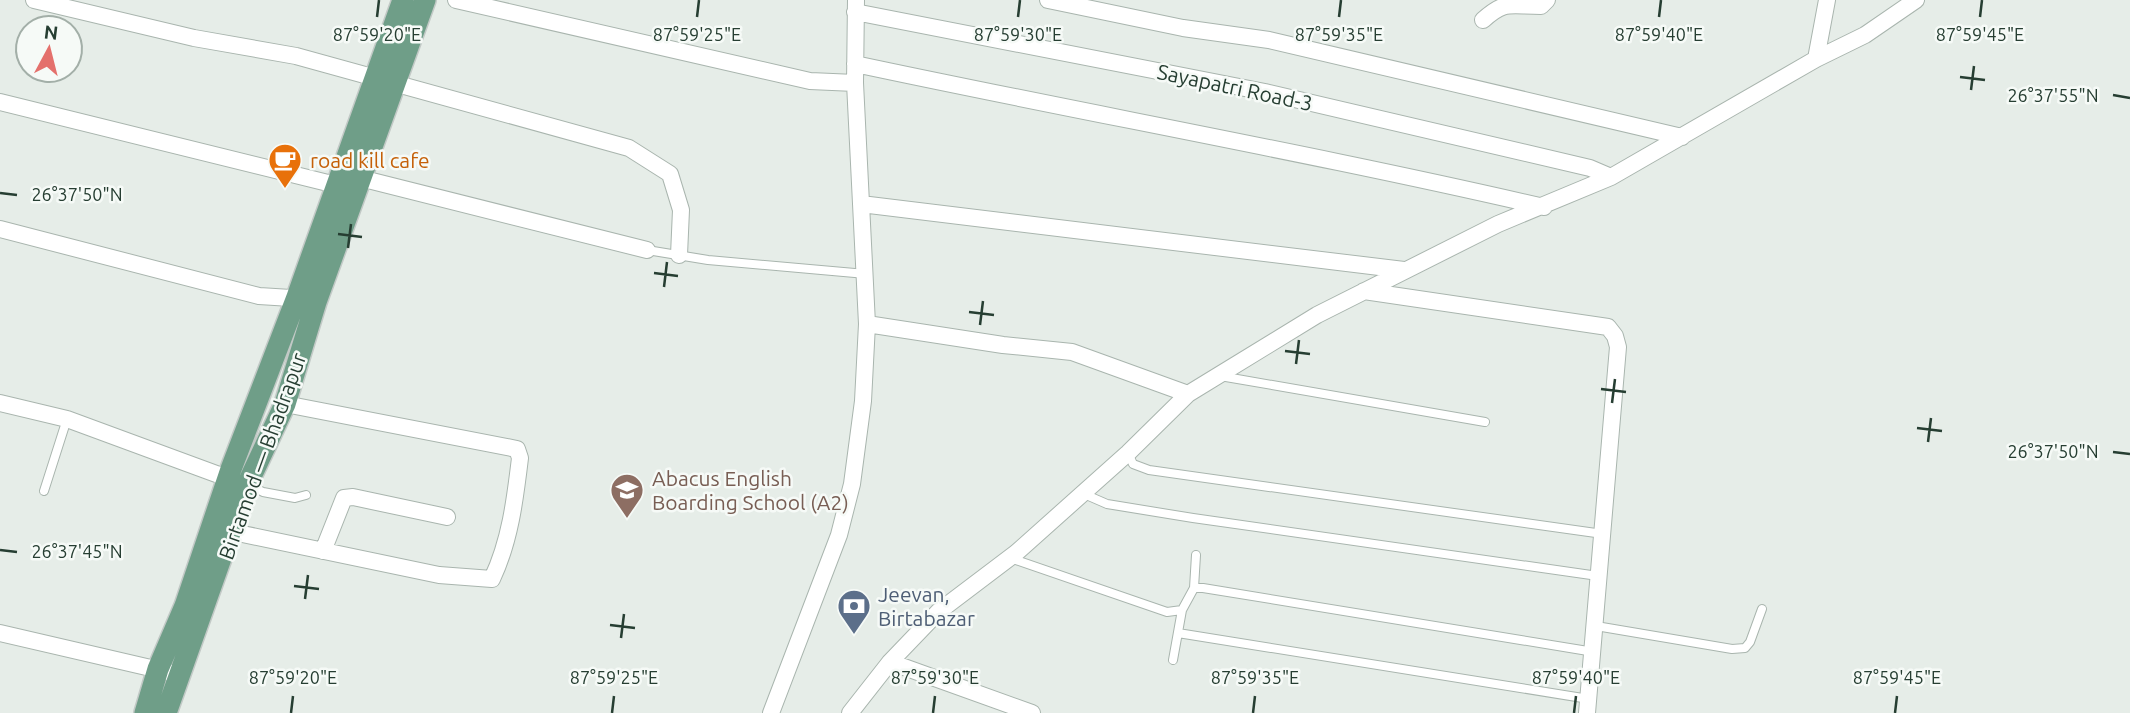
<svg xmlns="http://www.w3.org/2000/svg" width="2130" height="713" viewBox="0 0 2130 713" font-family="Ubuntu,sans-serif">
<style>
.lines{fill:none;stroke-linecap:round;stroke-linejoin:round}
.lane-casing{stroke:#a9b5ae;stroke-width:10}
.street-casing{stroke:#a9b5ae;stroke-width:18}
.primary-casing{stroke:#c2c9c6;stroke-width:24}
.lane{stroke:#fff;stroke-width:8}
.street{stroke:#fff;stroke-width:16}
.primary{stroke:#6f9e88;stroke-width:21}
.ticks{fill:none;stroke:#263e32;stroke-width:2.5}
.labels{text-anchor:middle;dominant-baseline:central;stroke-width:5;stroke-linejoin:round;paint-order:stroke}
.street-label{font-size:21px;fill:#263e32;stroke:#f6faf7}
.food-label{font-size:21px;fill:#c56008;stroke:#f6faf7;text-anchor:start}
.education-label{font-size:21px;fill:#785e54;stroke:#f6faf7;text-anchor:start}
.service-label{font-size:21px;fill:#4e5e75;stroke:#f6faf7;text-anchor:start}
.ticks-label{font-size:18px;text-anchor:middle;fill:#263e32;stroke:#f6faf7;stroke-width:5;stroke-linejoin:round;paint-order:stroke}
</style>
<rect width="100%" height="100%" fill="#e6ede8"/>
<g class="lines">
<defs>
<path id="lane" d="M647,250L708,260L866,274
M1220,376L1485,422
M1128,453L1133,464L1149,470L1603,534
M249,485L263,492L295,498L306,495
M44,491L67,419
M1084,494L1107,504L1193,518L1598,576
M1010,558L1167,612L1182,610L1194,588H1203L1594,652
M1194,588L1196,555
M1596,626L1732,649L1745,648L1750,642L1762,609
M1178,633L1589,699
M1173,660L1182,610"/>
<path id="street" d="M34,0L194,38L296,56L629,148L670,174L681,210L679,255
M456,0L810,81L855,83L856,0
M1048,0L1183,28L1269,40L1682,137
M855,12L1265,92L1590,168L1611,177
M1483,20C1505,0 1509,6 1541,6L1547,0
M1816,59L1827,0
M855,64C1084,113 1315,154 1544,207
M0,102L336,185
M360,178L647,250
M861,204L1404,270
M0,229L259,296L307,299
M1364,291L1608,327L1615,336L1618,347L1587,713
M867,324L1003,345L1072,352L1188,394
M0,403L67,419L238,482
M233,532L439,575L492,579C510,541 515,500 520,458L517,449L285,404
M323,551L344,498L353,497L447,517
M0,633L168,672
M890,662L1032,713
M771,713L839,535L852,484L863,401L867,324L855,83
M850,713L890,662L938,612L1016,553L1128,453L1188,394L1317,315L1498,224L1611,177L1816,59L1865,35L1916,0"/>
<path id="primary" d="M145,713L158,669L185,606L231,469L297,297L403,0
M166,713L247,485L285,404L316,302L425,0"/>
</defs>
<!-- lane casing -->
<use href="#lane" class="lane-casing"/>
<!-- street casing -->
<use href="#street" class="street-casing"/>
<!-- primary casing -->
<use href="#primary" class="primary-casing"/>
<!-- lane -->
<use href="#lane" class="lane"/>
<!-- street -->
<use href="#street" class="street"/>
<!-- primary -->
<use href="#primary" class="primary"/>
</g>
<!-- ticks -->
<path class="ticks" d="M377,17L379,0M697,17L699,0M1018,17L1020,0M1339,17L1341,0M1659,17L1661,0M1980,17L1982,0M1960,77L1985,80M1971,90L1974,66M2113,95L2130,98M0,193L17,195M338,234L362,237M348,248L351,224M654,273L678,276M664,287L667,262M969,312L994,315M980,325L983,301M1285,351L1310,354M1296,364L1299,340M1601,389L1626,392M1612,403L1615,379M1917,428L1942,431M1928,442L1931,418M2113,452L2130,454M0,550L17,552M294,586L319,589M305,599L308,575M610,625L635,628M621,638L624,614M291,713L293,696M612,713L614,696M933,713L935,696M1253,713L1255,696M1574,713L1576,696M1895,713L1897,696"/>
<!-- icons -->
<defs>
<symbol id="cafe-pin" viewBox="-11 -11 22 30"><path d="M0 17L-7.5 6A9.5 9.5 0 1 1 7.5 6Z" fill="#e8710a" stroke="#f6faf7"/><path d="M-5.5-4.5H6V0H3Q3 3.5 0 3.5H-2.5Q-5.5 3.5-5.5 0ZM3-3.2v2h1.7v-2ZM-6 4.5H4V6H-6Z" fill="#fff"/></symbol>
<symbol id="school-pin" viewBox="-11 -11 22 30"><path d="M0 17L-7.5 6A9.5 9.5 0 1 1 7.5 6Z" fill="#8d6e63" stroke="#f6faf7"/><path d="M0-5L7-2L0 1L-7-2ZM-4 1L0 2.5L4 1V4Q0 6-4 4Z" fill="#fff"/></symbol>
<symbol id="bank-pin" viewBox="-11 -11 22 30"><path d="M0 17L-7.5 6A9.5 9.5 0 1 1 7.5 6Z" fill="#5c6f8a" stroke="#f6faf7"/><path d="M-6-4H6V4H-6ZM0-2.3a2.3 2.3 0 1 0 0 4.6a2.3 2.3 0 1 0 0-4.6Z" fill="#fff"/></symbol>
</defs>
<g fill-rule="evenodd">
<use href="#cafe-pin" x="266" y="141" width="38" height="52"/>
<use href="#school-pin" x="608" y="471" width="38" height="52"/>
<use href="#bank-pin" x="835" y="587" width="38" height="52"/>
</g>
<g class="labels">
<!-- street labels -->
<g class="street-label">
<text transform="translate(1235 87) rotate(12)">Sayapatri Road-3</text>
<text transform="translate(262 456) rotate(-70)">Birtamod — Bhadrapur</text>
</g>
<!-- food labels -->
<g class="food-label">
<text x="310" y="160">road kill cafe</text>
</g>
<!-- education labels -->
<g class="education-label">
<text x="652" y="478">Abacus English<tspan x="652" dy="24">Boarding School (A2)</tspan></text>
</g>
<!-- service labels -->
<g class="service-label">
<text x="878" y="594">Jeevan,<tspan x="878" dy="24">Birtabazar</tspan></text>
</g>
</g>
<g class="ticks-label">
<text x="377" y="41">87°59'20"E</text>
<text x="697" y="41">87°59'25"E</text>
<text x="1018" y="41">87°59'30"E</text>
<text x="1339" y="41">87°59'35"E</text>
<text x="1659" y="41">87°59'40"E</text>
<text x="1980" y="41">87°59'45"E</text>
<text x="2053" y="102">26°37'55"N</text>
<text x="77" y="201">26°37'50"N</text>
<text x="2053" y="458">26°37'50"N</text>
<text x="77" y="558">26°37'45"N</text>
<text x="293" y="684">87°59'20"E</text>
<text x="614" y="684">87°59'25"E</text>
<text x="935" y="684">87°59'30"E</text>
<text x="1255" y="684">87°59'35"E</text>
<text x="1576" y="684">87°59'40"E</text>
<text x="1897" y="684">87°59'45"E</text>
</g>
<!-- north arrow -->
<g transform="translate(49 49) rotate(7)"><circle r="33" fill="#f6faf7" stroke="#a3afa8" stroke-width="2"/>
<path d="M0-5L12 26L0 18L-12 26Z" fill="#e4706c"/>
<text y="-10" font-size="19" font-weight="bold" text-anchor="middle" fill="#263e32">N</text>
</g>
</svg>
